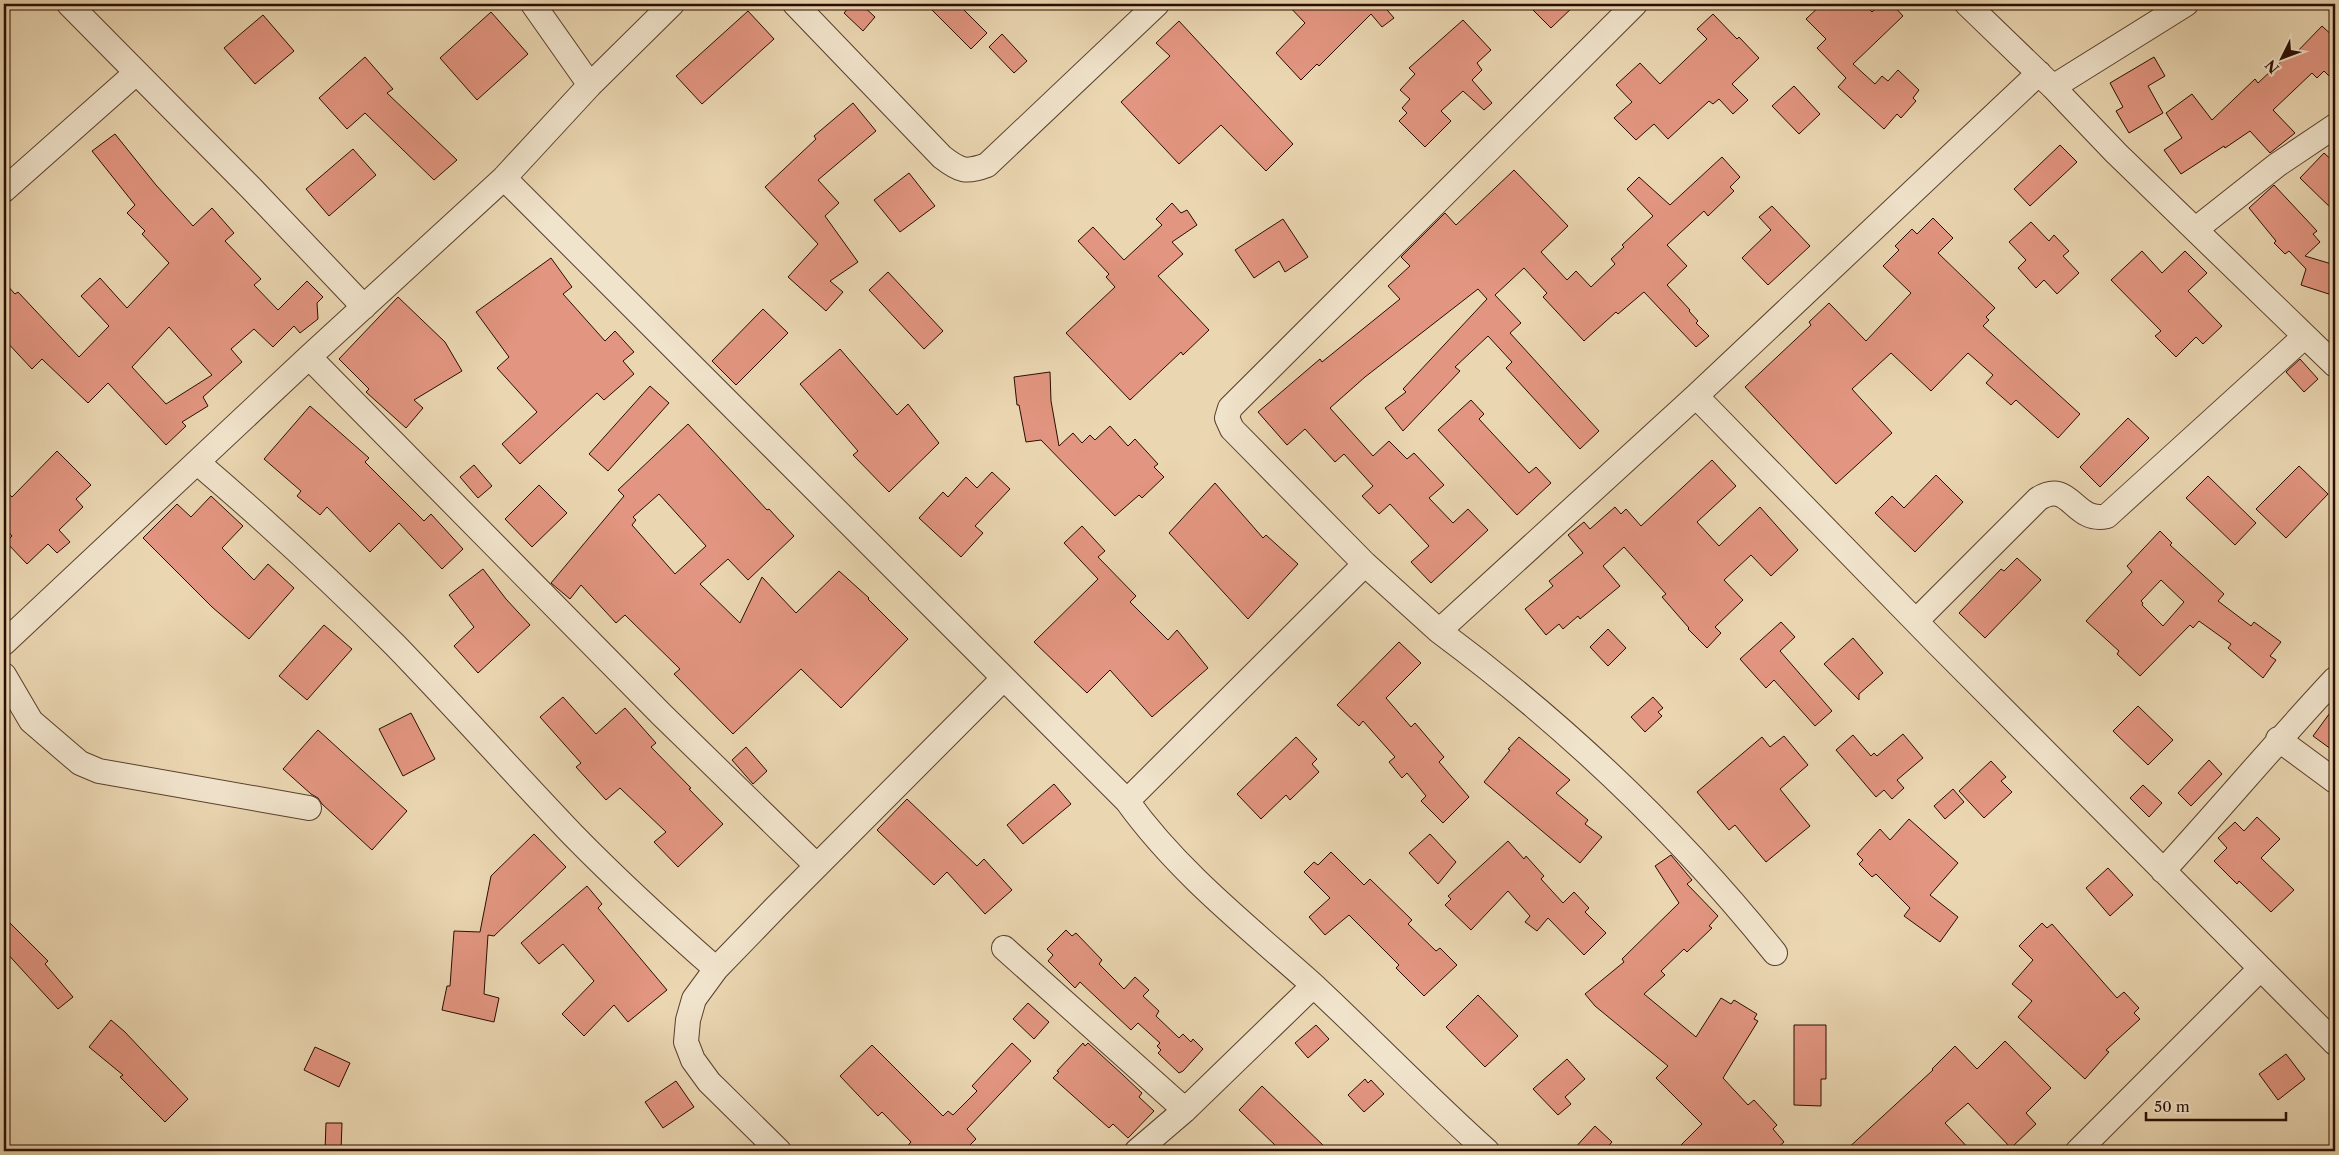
<svg xmlns="http://www.w3.org/2000/svg" width="2339" height="1155" viewBox="0 0 2339 1155" font-family="'Libre Caslon Text',serif">
<style>
.building{fill:#e29580;stroke:#2a0d00;fill-rule:evenodd}
.lines{fill:none;stroke-linecap:round;stroke-linejoin:round}
.minor-casing{stroke:#5a3f2c;stroke-width:26}
.minor{stroke:#f1e4cc;stroke-width:24}
</style>
<rect width="100%" height="100%" fill="#ead6b1"/>
<filter id="stains"><feTurbulence type="fractalNoise" baseFrequency=".004" numOctaves="4"/><feColorMatrix values="0 0 0 0 .2 0 0 0 0 .09 0 0 0 0 .02 0 0 0 .5 -.17"/></filter>
<radialGradient id="worn" r=".72"><stop offset=".6" stop-color="#630" stop-opacity="0"/><stop offset="1" stop-color="#630" stop-opacity=".3"/></radialGradient>
<!-- building -->
<path class="building" d="M852,4H861L875,17L863,31L844,13Z
M926,4H958L987,33L971,49Z
M1287,4H1382L1394,18L1382,27L1371,14L1319,66L1317,64L1301,80L1276,53L1305,23Z
M1527,4H1576L1551,28Z
M1822,4H1864L1872,12L1881,4H1892L1903,16L1853,64L1875,84L1882,76L1888,81L1898,70L1919,90L1913,98L1916,101L1901,118L1897,114L1884,129L1838,87L1846,78L1817,48L1826,39L1806,19Z
M748,11L774,39L702,104L676,76Z
M491,12L528,54L477,100L440,58Z
M1713,14L1737,39L1739,37L1759,58L1732,84L1748,100L1733,114L1719,99L1713,104L1709,101L1668,139L1654,124L1636,140L1614,118L1632,102L1616,85L1640,63L1660,84L1707,39L1697,29Z
M263,15L294,51L255,84L224,48Z
M1463,20L1491,50L1477,63L1482,70L1472,80L1492,103L1484,110L1463,91L1441,111L1451,121L1425,147L1399,121L1407,113L1402,108L1410,99L1400,90L1415,74L1409,68Z
M1179,21L1293,144L1266,171L1221,125L1179,164L1121,102L1170,56L1156,43Z
M2322,26L2335,38V82L2324,71L2317,78L2312,73L2273,110L2295,133L2270,153L2250,131L2225,148L2224,146L2181,174L2164,150L2182,138L2166,113L2192,94L2212,120L2255,79L2258,83L2289,54L2292,57Z
M1002,34L1027,61L1014,73L989,47Z
M365,57L393,89L387,93L457,160L434,180L365,113L347,129L319,98Z
M2154,57L2165,76L2148,86L2163,113L2129,133L2116,111L2123,107L2110,83Z
M1794,86L1820,114L1799,134L1772,106Z
M853,103L876,131L818,180L839,203L825,216L858,262L830,281L843,292L826,311L788,277L818,244L765,187L816,139L814,136Z
M115,134L156,185L193,226L212,208L234,233L225,241L261,279L254,285L278,310L307,281L323,297L317,303L318,319L300,333L294,326L273,347L254,329L231,349L242,362L203,397L208,406L182,422L186,426L166,445L108,383L88,403L42,359L32,369L4,339V282L15,294L18,292L79,357L109,326L81,296L100,278L127,308L169,263L142,234L145,231L127,213L135,205L92,151ZM169,327L212,375L166,404L132,367Z
M2060,145L2077,162L2030,206L2014,189Z
M353,149L376,175L329,216L306,189Z
M2324,153L2335,163V212L2300,178Z
M1722,157L1740,177L1730,187L1734,191L1708,216L1704,211L1667,245L1687,266L1667,285L1690,310L1689,311L1698,321L1696,323L1709,336L1696,347L1644,292L1618,314L1616,312L1584,341L1543,297L1547,293L1524,268L1495,295L1521,323L1510,333L1599,431L1580,449L1506,368L1512,362L1488,336L1455,367L1460,371L1403,431L1385,408L1406,392L1403,389L1487,299L1478,289L1365,377L1330,408L1373,456L1389,441L1407,459L1414,453L1444,485L1429,498L1453,523L1468,509L1488,530L1431,583L1411,562L1429,546L1390,504L1379,514L1362,496L1373,486L1344,454L1335,462L1305,429L1287,445L1258,412L1320,359L1322,362L1400,299L1388,286L1410,266L1401,257L1445,213L1456,225L1514,170L1568,226L1541,252L1567,280L1576,271L1591,287L1615,264L1611,259L1624,247L1622,245L1653,216L1627,189L1639,177L1670,205Z
M909,173L935,206L900,232L874,200Z
M2274,185L2317,231L2313,234L2320,242L2305,256L2335,265V296L2301,285L2306,269L2289,251L2285,254L2274,243L2276,241L2249,208Z
M1172,203L1181,213L1187,210L1197,225L1172,242L1183,254L1158,276L1209,330L1183,355L1181,352L1130,400L1066,333L1115,287L1106,277L1109,274L1078,241L1093,227L1124,260L1162,225L1156,219Z
M1772,206L1810,246L1768,285L1742,258L1771,230L1759,217Z
M1933,218L1953,238L1938,253L1995,308L1986,317L1989,320L1983,326L2080,414L2058,438L2016,400L2011,405L1986,383L1993,375L1968,353L1931,391L1891,353L1852,389L1892,433L1836,484L1745,387L1811,325L1809,322L1829,303L1866,341L1911,293L1883,266L1899,250L1895,246L1912,229L1917,234Z
M1283,219L1308,257L1285,272L1279,261L1254,278L1235,250Z
M2031,222L2049,241L2054,235L2069,251L2063,256L2079,273L2057,294L2044,280L2036,288L2018,268L2026,260L2009,242Z
M2142,251L2162,273L2185,251L2207,273L2188,291L2222,326L2203,344L2196,337L2176,357L2155,336L2161,331L2111,280Z
M551,258L572,287L563,294L605,341L615,331L634,352L623,361L634,374L604,400L597,393L520,464L502,444L537,412L497,368L509,357L476,312Z
M888,272L943,331L924,349L869,290Z
M398,297L445,342L462,371L414,400L423,408L406,428L366,392L369,389L339,359Z
M763,309L788,333L736,385L712,361Z
M840,349L897,415L908,404L939,443L889,492L853,455L858,451L800,384Z
M2300,359L2318,379L2304,392L2286,372Z
M1050,372L1051,401L1059,446L1073,433L1082,443L1090,435L1095,440L1110,426L1128,446L1135,439L1158,464L1154,467L1164,477L1142,498L1139,495L1115,516L1041,440L1026,442L1019,405H1017L1014,377Z
M650,386L669,403L608,471L589,454Z
M1471,400L1484,414L1479,419L1529,473L1536,467L1551,483L1517,515L1438,430Z
M310,406L369,458L365,462L424,521L431,514L463,549L442,569L399,523L370,552L327,507L320,515L297,496L301,491L264,459Z
M2128,418L2149,438L2100,487L2080,467Z
M688,424L767,510L769,509L794,536L748,580L728,559L700,584L740,623L762,577L796,613L839,571L869,598L868,599L908,639L841,708L801,669L733,734L674,674L680,669L625,615L616,623L581,585L570,599L551,583L624,496L618,490ZM659,494L706,546L675,574L632,525L636,520L633,517Z
M57,451L91,485L76,499L83,507L59,530L70,542L57,553L48,544L27,564L6,542L12,536L4,527V489L12,497Z
M1712,460L1736,486L1697,522L1719,546L1760,507L1798,550L1771,576L1751,555L1724,580L1743,600L1715,627L1721,633L1707,648L1688,629L1689,628L1662,597L1666,594L1624,547L1603,566L1620,586L1580,619L1578,616L1563,629L1559,624L1546,635L1525,609L1553,586L1549,581L1583,553L1568,535L1584,522L1590,529L1615,507L1621,514L1626,509L1641,526Z
M474,465L492,486L478,498L460,477Z
M2299,466L2328,494L2286,538L2256,509Z
M992,472L1010,489L975,526L983,533L961,557L919,518L943,492L948,497L966,477L977,488Z
M1936,475L1963,502L1915,552L1875,513L1892,496L1904,508Z
M2208,476L2256,523L2235,545L2186,498Z
M1215,483L1263,538L1266,535L1298,564L1248,619L1169,533Z
M539,485L567,513L532,547L505,519Z
M211,496L243,526L222,548L254,580L268,564L294,588L249,639L212,607L143,538L177,504L191,517Z
M1082,526L1105,551L1098,557L1136,596L1130,602L1168,640L1177,630L1208,668L1152,717L1110,670L1087,693L1034,642L1098,579L1064,543Z
M2160,531L2172,543L2170,545L2224,594L2218,601L2251,626L2254,622L2281,642L2270,656L2276,660L2263,678L2228,648L2231,644L2199,621L2193,628L2190,625L2140,676L2117,654L2119,651L2086,621L2132,572L2127,566ZM2161,580L2184,602L2163,626L2142,605L2143,603L2141,601Z
M2017,558L2041,580L1985,638L1959,613L2001,569L2004,571Z
M483,569L506,599L530,625L478,673L454,646L474,627L449,595Z
M1781,622L1795,637L1780,651L1832,711L1815,726L1774,680L1766,688L1740,659Z
M324,625L352,649L307,700L279,676Z
M1608,629L1626,648L1608,666L1590,647Z
M1853,638L1883,673L1859,694V700L1824,664Z
M1399,642L1421,663L1386,698L1411,727L1415,723L1444,757L1439,762L1469,797L1443,823L1421,801L1426,796L1407,773L1402,778L1389,762L1395,757L1363,721L1359,726L1337,705Z
M563,697L596,734L625,708L656,743L651,747L691,788L689,789L723,824L678,867L654,842L666,832L620,788L606,800L576,767L581,763L540,717Z
M1653,697L1663,708L1658,712L1662,716L1645,732L1631,717Z
M2138,706L2173,740L2148,765L2113,731Z
M2335,706V752L2313,736Z
M411,713L435,759L403,776L379,729Z
M318,730L407,811L372,850L322,804L318,798L311,794L283,769Z
M1903,734L1923,758L1897,780L1904,788L1892,799L1884,790L1876,797L1836,750L1853,735L1871,756L1874,753L1877,756Z
M1784,736L1808,765L1780,789L1810,826L1766,862L1735,825L1729,830L1697,792L1762,737L1770,747Z
M1296,737L1317,759L1312,764L1319,772L1290,800L1286,795L1261,819L1237,794Z
M1519,737L1570,780L1556,793L1588,820L1585,824L1602,837L1580,863L1484,782L1510,750L1508,749Z
M746,747L767,771L753,784L732,760Z
M2209,760L2222,774L2191,806L2178,793Z
M1991,761L2006,777L2001,781L2012,792L1984,818L1959,791Z
M1054,784L1071,804L1023,844L1007,825Z
M2143,785L2162,803L2149,817L2130,798Z
M1953,789L1964,802L1945,819L1934,806Z
M907,799L977,866L984,859L1012,890L985,914L947,872L934,885L877,830Z
M2257,817L2280,839L2261,858L2294,890L2271,912L2239,881L2237,884L2214,861L2227,848L2218,838L2235,822L2244,831Z
M1909,819L1958,863L1930,895L1958,917L1940,942L1904,916L1910,908L1876,874L1872,877L1859,864L1863,860L1857,854L1880,829L1890,840Z
M534,834L566,867L494,936L488,935L484,994L499,998L494,1022L442,1010L447,986H450L454,931L480,932L491,876Z
M1430,834L1456,862L1438,884L1409,853Z
M1508,841L1524,859L1526,856L1544,876L1541,879L1563,903L1574,892L1589,908L1585,912L1606,933L1584,955L1548,918L1537,931L1525,922L1530,916L1508,891L1471,930L1445,905L1451,899L1448,896Z
M1331,852L1364,885L1370,879L1412,920L1408,924L1436,951L1440,948L1457,965L1424,996L1396,968L1399,965L1349,915L1325,935L1309,917L1330,898L1304,872L1314,862L1318,865Z
M1671,855L1692,880L1687,884L1718,916L1709,926L1712,928L1687,952L1684,949L1661,971L1665,975L1644,994L1696,1037L1721,998L1731,1004L1734,1000L1757,1014L1754,1019L1758,1021L1723,1078L1748,1105L1754,1100L1777,1125L1773,1129L1784,1142L1774,1151H1675L1702,1124L1656,1078L1668,1066L1595,1006L1585,994L1624,962L1622,959L1679,903L1655,866Z
M2108,868L2133,895L2110,916L2086,888Z
M587,886L602,904L598,908L667,990L628,1022L614,1005L584,1036L562,1014L594,981L563,944L539,964L521,943Z
M4,917L48,961L45,964L73,997L58,1009L4,950Z
M2042,923L2047,928L2052,924L2117,998L2124,992L2139,1008L2134,1013L2140,1019L2106,1050L2109,1052L2085,1079L2018,1017L2032,1001L2012,984L2033,960L2019,946Z
M1066,930L1072,936L1076,933L1102,960L1099,964L1124,989L1135,977L1149,990L1143,996L1159,1011L1156,1016L1179,1038L1183,1034L1191,1042L1193,1039L1203,1049L1183,1071L1179,1073L1158,1053L1161,1050L1157,1046L1160,1043L1138,1023L1131,1030L1080,982L1075,988L1048,961L1053,955L1047,949Z
M1478,995L1518,1036L1485,1067L1446,1027Z
M1028,1003L1049,1022L1034,1039L1013,1019Z
M111,1020L125,1032L188,1099L165,1122L120,1077L123,1075L89,1047Z
M1316,1025L1329,1039L1308,1058L1295,1043Z
M1794,1025H1826V1079H1821V1106L1794,1105Z
M2005,1041L2051,1088L2026,1113L2036,1124L2011,1148L1968,1103L1945,1123L1971,1151H1845L1933,1070L1932,1069L1955,1046L1977,1069Z
M1012,1043L1031,1061L967,1129L976,1139L964,1151H903L911,1142L882,1112L878,1116L840,1076L872,1045L943,1116L948,1111L953,1115L977,1091L972,1086Z
M1083,1043L1085,1046L1088,1043L1123,1075L1142,1093L1139,1097L1154,1111L1128,1138L1113,1124L1109,1128L1053,1078L1059,1072L1057,1071Z
M315,1047L350,1063L339,1087L304,1070Z
M2286,1054L2305,1079L2278,1100L2259,1074Z
M1567,1059L1585,1079L1565,1097L1571,1104L1558,1115L1533,1089Z
M1365,1079L1368,1083L1371,1080L1384,1094L1364,1112L1348,1095Z
M676,1081L694,1107L663,1128L645,1102Z
M1262,1086L1329,1151H1281L1239,1110Z
M326,1123H342L341,1151H325Z
M1595,1126L1612,1142L1604,1151H1572Z"/>
<g class="lines">
<defs>
<path id="minor" d="M69,4L251,188L364,307
M533,4L590,85
M795,4L942,157C960,171 966,173 987,165L1157,4
M1635,4L1230,408L1227,418L1232,429L1365,564L1439,631L1696,396L2039,73
M1967,4L2053,87L2116,153L2335,365
M2053,87L2186,4
M504,178L1127,801C1178,872 1247,926 1312,984C1371,1039 1427,1097 1487,1151
M4,190L136,73
M2196,229L2277,165L2335,126
M309,357L662,715L817,866
M1696,396L1935,641L2335,1043
M198,463C266,521 332,582 395,645C455,707 513,772 573,835C619,882 667,926 716,969
M1916,621L2038,499C2071,478 2073,524 2107,516L2305,336
M1439,631C1564,724 1677,831 1775,953
M4,643L309,357L504,178L590,85L672,4
M4,675L31,721L80,763L99,771L309,808
M2278,739L2335,781
M1127,801L1365,564
M2163,871C2221,808 2276,742 2335,679
M1004,948L1185,1110
M779,1151L709,1082L693,1060L686,1042L688,1020L694,999L716,969L776,907L1003,679
M1137,1151L1185,1110L1313,986
M2078,1151L2260,969"/>
</defs>
<!-- minor casing -->
<use href="#minor" class="minor-casing"/>
<!-- minor -->
<use href="#minor" class="minor"/>
</g>
<!-- margin -->
<rect width="2339" height="1155" fill="none" stroke="#ead6b1" stroke-width="20"/>
<rect x="5" y="5" width="2329" height="1145" fill="none" stroke="#2a0d00" stroke-width="2.5"/>
<rect x="10" y="10" width="2319" height="1135" fill="none" stroke="#2a0d00"/>
<!-- north arrow -->
<g transform="translate(2282 58) rotate(228)" stroke="#f1e4cc" stroke-width="4" paint-order="stroke">
<path d="M0-4L9 19L0 12L-9 19Z" fill="#2a0d00"/>
<text y="-8" font-size="14" font-weight="bold" text-anchor="middle" fill="#2a0d00">N</text>
</g>
<!-- scale -->
<path d="M2146 1112v8h140v-8" fill="none" stroke="#2a0d00" stroke-width="2.5"/>
<text x="2154" y="1112" font-size="15" fill="#2a0d00" stroke="#f1e4cc" stroke-width="4" paint-order="stroke">50 m</text>
<rect width="100%" height="100%" filter="url(#stains)"/>
<rect width="100%" height="100%" fill="url(#worn)"/>
</svg>
